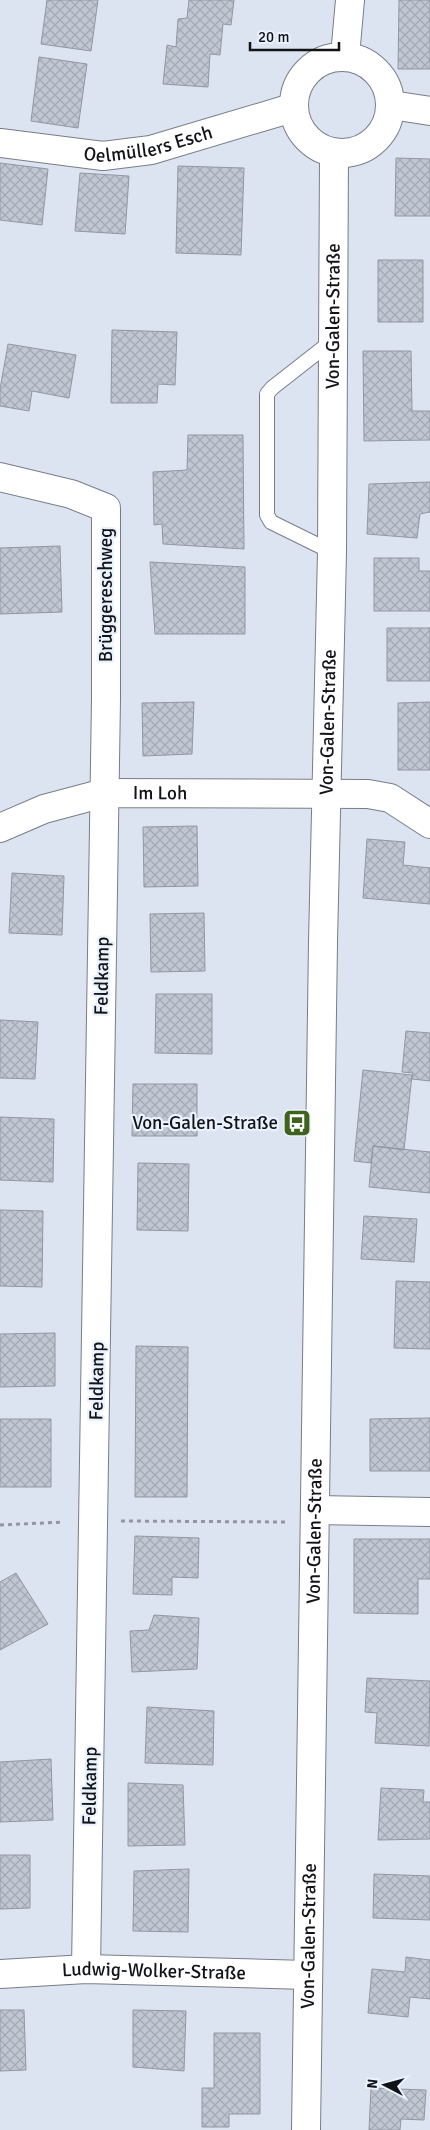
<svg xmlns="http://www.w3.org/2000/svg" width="430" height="2130" viewBox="0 0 430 2130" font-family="Signika,sans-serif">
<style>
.building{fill:url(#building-cross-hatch);stroke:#9197a3}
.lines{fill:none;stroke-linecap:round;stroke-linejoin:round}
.service-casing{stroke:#777d88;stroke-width:16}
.minor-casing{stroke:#777d88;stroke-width:30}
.path{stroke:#9196a0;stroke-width:3;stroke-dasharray:4 4;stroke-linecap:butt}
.service{stroke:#fff;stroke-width:14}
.minor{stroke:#fff;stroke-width:28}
.labels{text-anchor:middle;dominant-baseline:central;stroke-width:4.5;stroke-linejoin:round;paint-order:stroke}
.street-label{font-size:19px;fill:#111317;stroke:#eaf2fe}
.poi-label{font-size:19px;fill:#111317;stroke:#eaf2fe;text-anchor:end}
</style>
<defs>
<pattern id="building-cross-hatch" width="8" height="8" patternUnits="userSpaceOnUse" patternTransform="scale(1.25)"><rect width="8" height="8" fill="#c0c7d3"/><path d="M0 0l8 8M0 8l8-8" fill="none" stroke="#a4aab4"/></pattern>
</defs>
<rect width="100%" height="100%" fill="#dde4f1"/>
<!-- building -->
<path class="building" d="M47,0H98L91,51L41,44Z
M189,0H234L231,25L223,24L220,55L210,54L208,87L163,84L167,45L176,47L178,19L187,18Z
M399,0H430V69H398Z
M39,57L87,64L78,128L31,121Z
M396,158L430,159V216H395Z
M0,163L48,169L42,225L0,220Z
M178,166L244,168L241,255L176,253Z
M80,173L129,176L125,234L75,231Z
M378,260H423V322H378Z
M112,330L177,332L175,385L158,384L157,403H111Z
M8,344L76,355L69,398L32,391L29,411L0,406V389Z
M363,351H411L412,411H430V440L364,441Z
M188,435H243L244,549L163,544L162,524L154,525L153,472L187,470Z
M430,482V512L420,514L417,538L367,534L369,484Z
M60,546L62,612L0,614V548Z
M374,558H419V571H430V611H374Z
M150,562L245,567V634H155Z
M387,628H430V681H387Z
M194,702L192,754L143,756L142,703Z
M430,702V770H398V703Z
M197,826L198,886L144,887L143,827Z
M367,839L405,842L403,865L430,868V904L363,898Z
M12,873L64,876L62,935L9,933Z
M204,913L205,971L151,972L150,914Z
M156,994H212V1054L155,1053Z
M0,1020L38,1022L35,1079L0,1078Z
M406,1031L430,1033V1081L412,1079L413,1073L402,1072Z
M363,1070L412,1075L404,1150L373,1146L371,1163L354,1161Z
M133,1084H197V1136H132Z
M0,1117L54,1119L53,1182L0,1180Z
M373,1146L430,1152V1193L369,1187Z
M138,1163L189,1164L188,1231L137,1230Z
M0,1210L43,1211L42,1287L0,1286Z
M364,1216L417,1219L414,1262L361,1259Z
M396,1281L430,1282V1349L394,1348Z
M55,1333V1386L0,1387V1334Z
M136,1346L188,1347L187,1497H135Z
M430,1418V1471H370V1419Z
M0,1419H51V1487H0Z
M135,1536L199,1538L198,1578L172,1577V1595L133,1594Z
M354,1539H430V1579H418V1614L354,1613Z
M16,1573L48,1624L0,1650V1582Z
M154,1615L199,1618L197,1669L132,1672L130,1631L149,1630Z
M367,1678L430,1681L429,1746L375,1743L377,1713L365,1712Z
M147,1707L214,1711L213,1765L145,1763Z
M51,1759L53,1820L0,1822V1762Z
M128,1783L183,1785L185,1845L128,1846Z
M381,1788L424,1790L423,1802H430V1839L378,1840Z
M0,1855H30V1908L0,1909Z
M189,1869L188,1932L133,1931L134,1871Z
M374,1874L430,1876V1920L373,1918Z
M406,1957L430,1960V1999L410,1997L408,2017L368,2013L372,1969L405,1972Z
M0,2010H24L26,2070L0,2071Z
M133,2010L186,2011L184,2071L133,2067Z
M214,2033H260V2114H229V2127H202V2088H214Z
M371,2088L426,2090L424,2120L401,2119L400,2130H369Z"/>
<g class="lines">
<defs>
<path id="service" d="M332,552L271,522L267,515V394L272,388L332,341"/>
<g id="minor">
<path d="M345,56L350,0"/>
<circle cx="342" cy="105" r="48"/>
<path d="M391,105L430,111"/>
<path id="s1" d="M0,143L103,156L151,150L292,108"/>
<path d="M0,477L71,494L106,508V699L86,1969"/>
<path id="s2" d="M0,828L44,809L104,793L368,794L390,798L430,824"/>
<path d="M315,1510L430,1512"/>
<path id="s3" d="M0,1974L86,1969L307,1975"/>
<path id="s4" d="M306,2130L323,942L332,552L334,154"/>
</g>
</defs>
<!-- service casing -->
<use href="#service" class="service-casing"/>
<!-- minor casing -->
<use href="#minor" class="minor-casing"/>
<!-- path -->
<path class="path" d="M121,1521L287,1522
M0,1525L64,1522"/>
<!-- service -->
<use href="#service" class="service"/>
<!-- minor -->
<use href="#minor" class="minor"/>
</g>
<!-- icons -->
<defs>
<symbol id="bus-square" viewBox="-11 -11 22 22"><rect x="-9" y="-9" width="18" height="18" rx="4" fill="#3f631c" stroke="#eaf2fe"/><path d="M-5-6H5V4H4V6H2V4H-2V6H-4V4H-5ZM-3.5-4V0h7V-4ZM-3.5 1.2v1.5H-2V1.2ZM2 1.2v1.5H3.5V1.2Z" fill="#fff"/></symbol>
</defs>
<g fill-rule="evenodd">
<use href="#bus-square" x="281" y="1107" width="32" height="32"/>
</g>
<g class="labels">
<!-- street labels -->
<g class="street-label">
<text stroke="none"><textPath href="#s1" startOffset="150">Oelmüllers Esch</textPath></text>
<text stroke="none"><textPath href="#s4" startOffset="1814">Von-Galen-Straße</textPath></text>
<text transform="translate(106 595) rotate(-90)">Brüggereschweg</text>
<text stroke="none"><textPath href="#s4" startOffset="1408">Von-Galen-Straße</textPath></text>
<text stroke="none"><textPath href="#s2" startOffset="166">Im Loh</textPath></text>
<text transform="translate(102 976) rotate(-89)">Feldkamp</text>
<text transform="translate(97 1381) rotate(-89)">Feldkamp</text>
<text stroke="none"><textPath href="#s4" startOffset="599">Von-Galen-Straße</textPath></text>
<text transform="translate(90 1786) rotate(-89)">Feldkamp</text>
<text stroke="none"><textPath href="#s4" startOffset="194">Von-Galen-Straße</textPath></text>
<text stroke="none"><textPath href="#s3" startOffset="154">Ludwig-Wolker-Straße</textPath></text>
</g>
<!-- poi labels -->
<g class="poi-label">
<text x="278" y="1123">Von-Galen-Straße</text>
</g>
</g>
<!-- north arrow -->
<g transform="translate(385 2085) rotate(276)" stroke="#eaf2fe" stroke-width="4" paint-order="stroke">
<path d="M0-4L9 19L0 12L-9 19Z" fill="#111317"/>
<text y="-8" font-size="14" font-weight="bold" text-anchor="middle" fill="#111317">N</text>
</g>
<!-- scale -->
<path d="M250 42v8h89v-8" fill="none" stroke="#111317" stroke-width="2.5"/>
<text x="258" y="42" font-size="15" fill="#111317" stroke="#eaf2fe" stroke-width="4" paint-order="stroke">20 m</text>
</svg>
